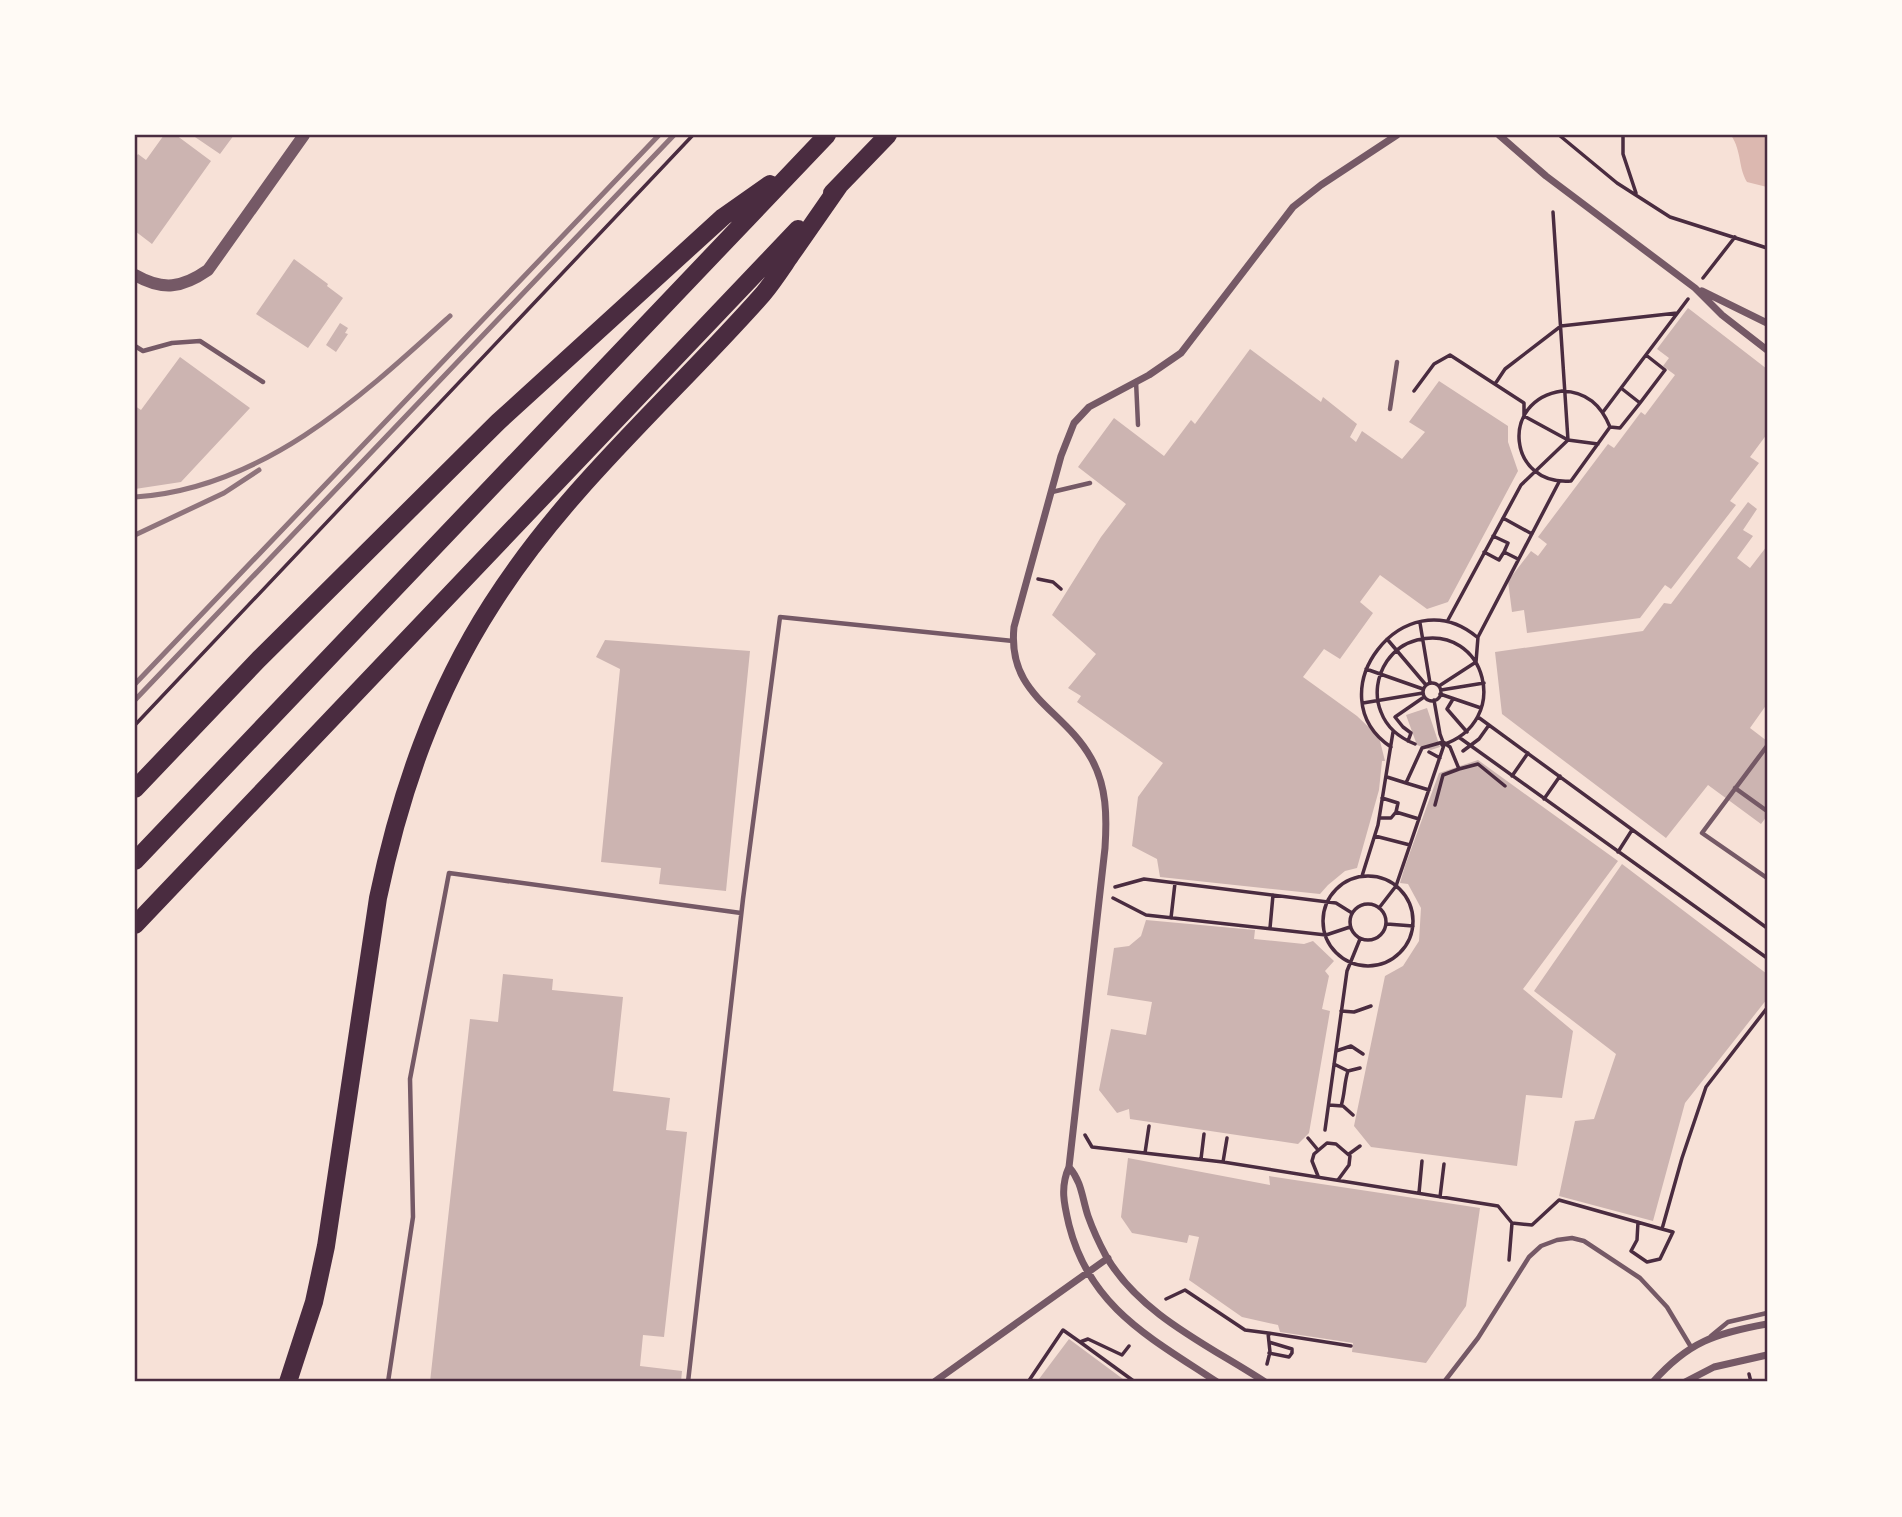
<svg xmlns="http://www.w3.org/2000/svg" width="1902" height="1517" viewBox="0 0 1902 1517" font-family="'Golos Text',sans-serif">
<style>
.water{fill:#dcb8b0}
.building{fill:#ccb4b1}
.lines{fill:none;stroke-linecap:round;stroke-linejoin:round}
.path{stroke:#4a2c40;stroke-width:3.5}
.service{stroke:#755966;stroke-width:4.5}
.minor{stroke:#755966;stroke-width:7}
.tertiary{stroke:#755966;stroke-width:12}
.motorway{stroke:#4a2c40;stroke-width:18}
.rail{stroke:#8f747c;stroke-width:5}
.neatline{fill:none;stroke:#4a2c40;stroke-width:2.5}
</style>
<rect width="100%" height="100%" fill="#f7e1d7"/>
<!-- water -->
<path class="water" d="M1731,135H1767V187L1747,182C1738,167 1742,152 1731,135Z"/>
<!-- building -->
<path class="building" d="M164,135H176L211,161L152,244L135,231V177L137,174L135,172V158L138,154L146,160Z
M192,135H234L220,154Z
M294,259L328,284L327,286L343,298L308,348L256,314Z
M1688,308L1767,369V434L1750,457L1759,463L1730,501L1736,505L1671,589L1665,585L1640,618L1527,633L1524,610L1512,612L1508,581L1531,551L1538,556L1547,544L1538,537L1608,444L1614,448L1641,412L1645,415L1675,375L1663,366L1669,358L1657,349Z
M340,323L348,328L345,333L348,334L336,352L326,345Z
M1250,349L1321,402L1323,397L1357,424L1350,437L1356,442L1362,431L1402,459L1425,432L1409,422L1439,381L1508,426V442L1518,471L1448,602L1427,609L1380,575L1360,602L1373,613L1340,659L1324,649L1303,677L1357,716L1379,737L1385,761H1382L1379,790L1357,868L1345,871L1328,885L1320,894L1160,877L1157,859L1132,846L1138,797L1163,763L1077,702L1081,696L1068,688L1096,654L1052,615L1101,537L1126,504L1078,467L1114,418L1164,456L1191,420L1195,424Z
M180,357L250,408L181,482L135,489V406L141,410Z
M1748,502L1757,509L1743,530L1753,536L1737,558L1750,568L1767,546V704L1750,728L1767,741V816L1761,824L1708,785L1666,838L1502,714L1495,652L1643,631L1664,603L1671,604Z
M605,640L750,651L726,891L659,884L661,868L601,862L620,669L596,657Z
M1427,708L1440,747L1431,750L1417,745L1406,715Z
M1478,760L1618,861L1523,989L1573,1031L1562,1098L1526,1095L1517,1166L1371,1147L1354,1126L1385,976L1403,966L1419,941L1421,908L1408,884L1400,883L1405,866L1439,773Z
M1622,864L1767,974V999L1685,1103L1653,1221L1559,1196L1575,1121L1594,1119L1616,1054L1534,991Z
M1146,920L1255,930L1254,939L1304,944L1313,941L1334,961L1325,971L1329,976L1322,1009L1330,1011L1309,1133L1298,1144L1130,1119L1129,1109L1117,1113L1099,1090L1111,1029L1146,1035L1152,1002L1107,995L1114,948L1129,946L1141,936Z
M503,974L553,979L552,990L623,997L613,1091L670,1098L666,1130L687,1132L664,1337L643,1335L640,1366L682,1371L681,1382H430L470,1019L498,1022Z
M1128,1158L1270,1185L1269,1176L1480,1208L1466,1306L1426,1363L1352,1352L1353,1343L1280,1332L1278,1325L1242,1317L1189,1280L1199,1237L1189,1235L1187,1243L1132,1233L1121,1217Z
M1069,1339L1127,1382H1043L1039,1379Z"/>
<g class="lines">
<!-- path -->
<path class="path" d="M1559,135L1617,183L1670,217L1767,248
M1623,135V154L1636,193
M1703,278L1735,237
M1495,384L1505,369L1561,326L1677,313
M1414,391L1434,364L1450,355L1524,403V416L1568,440L1553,212
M1562,391C1587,392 1601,405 1610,427L1571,481C1508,486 1499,400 1562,391Z
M1640,403L1665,370L1646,355
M1603,412L1688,299
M1610,427L1620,428L1640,403L1621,388
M1503,518L1532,534
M1493,536L1508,543L1504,552
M1484,552L1499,560L1504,552L1518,559
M1038,579L1053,582L1061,589
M1448,620L1521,485L1568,440L1598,444
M1420,623L1430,683
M1387,639L1426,685
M1366,669L1423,689
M1423 692a9 9 0 1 1 18 0a9 9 0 1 1-18 0Z
M1439,686L1476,662L1478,637L1559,482
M1441,690L1484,683
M1440,694L1481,708
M1453,699L1447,709L1467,732
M1434,700L1440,734L1443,742
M1363,703L1423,693
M1478,717L1767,928
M135,725L693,135
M1460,738L1767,958
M1408,741L1411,733L1403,727L1395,717L1424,697
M1415,744C1400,738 1387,728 1381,712C1374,695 1377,676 1387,661C1394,651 1405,643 1417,640C1486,623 1513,722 1442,745
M1391,747C1314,695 1404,576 1477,637
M1463,751L1479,739L1489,725
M1429,752L1440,758
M1512,776L1528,753
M1387,777L1406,783
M1429,790L1406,783L1422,748L1443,742L1450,747L1459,769L1478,764L1505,786
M1382,798L1398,803L1396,812L1419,819
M1544,799L1560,776
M1435,805L1443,775L1459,769
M1379,818H1391L1396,812
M1375,836L1410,845
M1618,852L1632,830
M1362,876L1378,825L1393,732
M1323 921a45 45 0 1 1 90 0a45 45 0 1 1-90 0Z
M1115,887L1144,879L1336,903L1352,913
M1113,898L1146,915L1326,935L1350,927
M1350 922a18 18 0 1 1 36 0a18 18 0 1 1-36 0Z
M1379,908L1396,886L1444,745
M1171,918L1175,883
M1387,924L1413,926
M1270,928L1273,895
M1341,1011L1354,1012L1371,1006
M1336,1051L1351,1046L1363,1054
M1334,1064L1348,1071L1360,1068
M1329,1105L1343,1106L1353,1115
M1341,1106C1345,1094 1344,1083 1348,1071
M1325,1130L1347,971L1360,939
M1085,1135L1092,1147L1223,1162L1498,1206L1512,1223L1509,1260
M1308,1138L1318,1150
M1145,1153L1149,1126
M1349,1154L1360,1146
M1201,1159L1204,1134
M1223,1162L1227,1138
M1318,1176L1312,1161L1314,1154L1327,1143L1336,1144L1350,1156L1349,1165L1338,1180
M1419,1193L1422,1161
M1440,1197L1444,1164
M1638,1222L1637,1240L1631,1251L1647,1262L1660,1259L1673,1232L1662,1229
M1512,1223L1532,1225L1559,1200L1662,1229L1682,1158L1706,1087L1767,1008
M1166,1299L1185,1290L1245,1330L1268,1333L1270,1352L1267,1364
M1268,1333L1351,1346
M1080,1342L1135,1382
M1269,1342L1292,1349V1353L1289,1357L1269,1353
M1749,1374L1751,1382
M1028,1382L1063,1330L1080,1342L1088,1339L1122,1355L1129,1346"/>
<!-- service -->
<path class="service" d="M135,346L143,351L172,343L200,341L263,382
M1136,381L1138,425
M1390,409L1397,362
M1052,492L1090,483
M1767,746L1702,833L1767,878
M1735,788L1767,811
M1711,1336L1728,1322L1767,1313
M388,1382L413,1217L410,1079L449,873L741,913
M688,1382L743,899L780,617L1013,641
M1444,1382L1478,1338L1529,1257L1541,1246L1557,1240L1572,1238L1584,1241L1640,1278L1667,1307L1691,1347"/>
<!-- minor -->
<path class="minor" d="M1499,135L1546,176L1695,288L1722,315L1767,350
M1702,291L1767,323
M1069,1167C1082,1182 1082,1198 1088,1216C1093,1230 1099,1243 1106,1256C1140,1315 1210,1346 1265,1382
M934,1382L1108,1258
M1217,1382C1151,1338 1090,1308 1069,1225C1064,1204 1060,1187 1069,1167L1105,848C1107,817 1107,786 1091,758C1063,708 1007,696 1014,627L1061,456L1074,423L1089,407L1149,375L1181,353L1293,207L1321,185L1397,135
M1653,1382C1688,1342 1716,1333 1767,1324
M1685,1382L1714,1367L1767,1355"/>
<!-- tertiary -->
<path class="tertiary" d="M135,275C163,291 182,288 208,270L304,135"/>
<!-- motorway -->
<path class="motorway" d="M832,193L888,135
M135,789L259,659L498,422L723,217L770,184
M135,861L827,135
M135,925L798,229
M288,1382L314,1302L326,1246L378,898C400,793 434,694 492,604C566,487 672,397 763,294C773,282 782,268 791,255C807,232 823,209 839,186"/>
<!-- rail -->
<path class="rail" d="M135,497C262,489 361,397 450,316
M135,535L224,493L259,470
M135,684L659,135
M135,700L674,135"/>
</g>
<!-- border -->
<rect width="1902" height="1517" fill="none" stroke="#fffaf5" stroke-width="273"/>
<rect x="136" y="136" width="1630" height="1244" class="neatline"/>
</svg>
